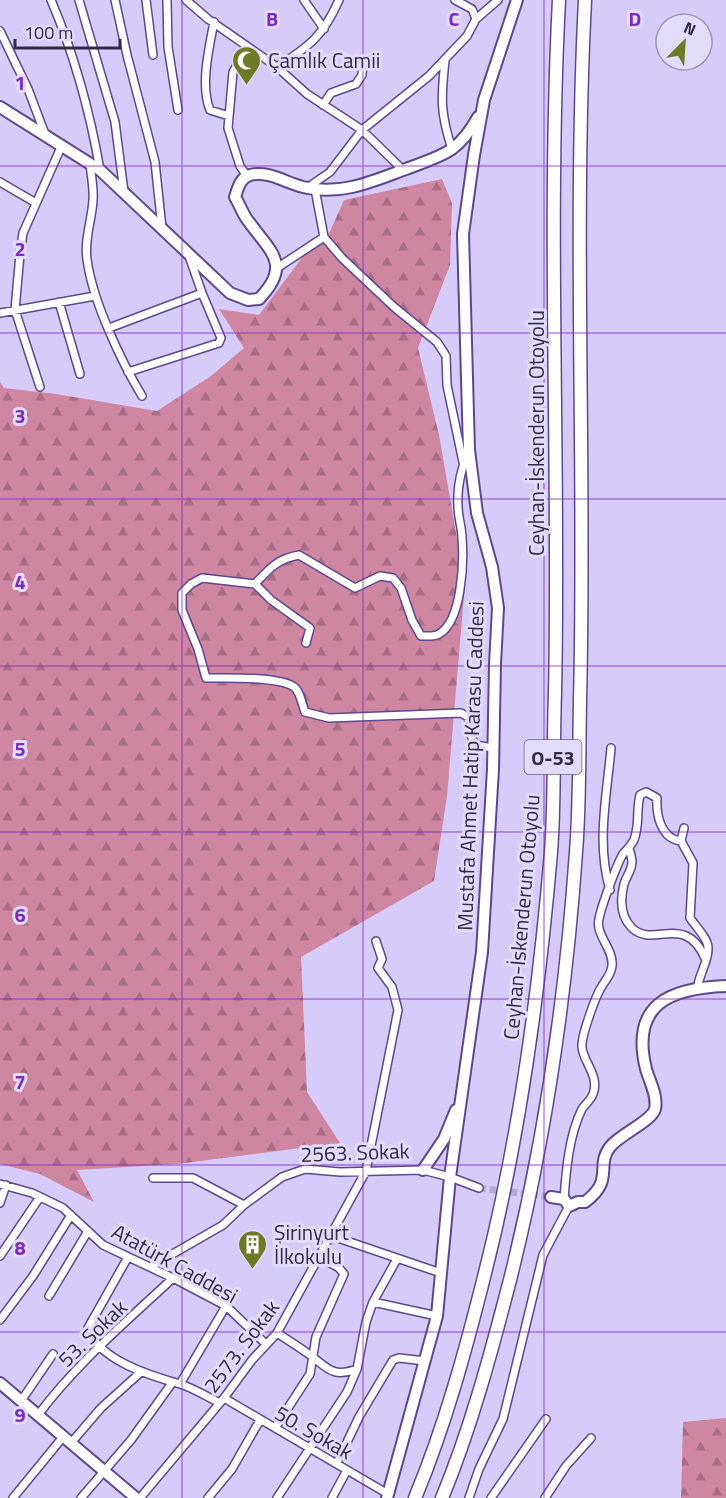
<svg xmlns="http://www.w3.org/2000/svg" width="726" height="1498" viewBox="0 0 726 1498" font-family="'Titillium Web',sans-serif">
<style>
.forest{fill:url(#forest-firs)}
.lines{fill:none;stroke-linecap:round;stroke-linejoin:round}
.street-tunnel{stroke:#b6abd6;stroke-width:7;stroke-dasharray:7 3.5;stroke-linecap:butt}
.street-casing{stroke:#5d488b;stroke-width:10}
.secondary-casing{stroke:#5d488b;stroke-width:14}
.highway-casing{stroke:#5d488b;stroke-width:15}
.street{stroke:#fff;stroke-width:7}
.secondary{stroke:#fff;stroke-width:10}
.highway{stroke:#fff;stroke-width:12}
.grid{fill:none;stroke:#7b2cbf;stroke-width:1.5;stroke-opacity:0.55}
.labels{text-anchor:middle;dominant-baseline:central;stroke-width:6;stroke-linejoin:round;paint-order:stroke}
.shield{fill:#e2dbfa;stroke:#68607e;stroke-width:1.5}
.shield-label{font-size:20px;font-weight:bold;fill:#342b49}
.poi-label{font-size:21px;fill:#342b49;stroke:#e2dbfa;text-anchor:start}
.street-label{font-size:21px;fill:#342b49;stroke:#e2dbfa}
.grid-label{font-size:20px;text-anchor:middle;font-weight:bold;fill:#7b2cbf;stroke:#e2dbfa;stroke-width:6;stroke-linejoin:round;paint-order:stroke}
</style>
<defs>
<pattern id="forest-firs" width="22" height="20" patternUnits="userSpaceOnUse" patternTransform="scale(1.5)"><rect width="22" height="20" fill="#cf86a1"/><path d="M5 1l3.5 6h-7zM16 11l3.5 6h-7z" fill="#a96e85"/></pattern>
</defs>
<rect width="100%" height="100%" fill="#d7cbf9"/>
<!-- forest -->
<path class="forest" d="M442,179L452,203L450,265L418,348L439,435L465,584L447,796L434,881L301,957L307,1092L340,1143L177,1164L77,1170L94,1202L40,1174L0,1164V382L4,388L56,394L157,411L211,376L244,348L219,309L259,315L304,255L328,236L344,200Z
M726,1418V1498H681L683,1422Z"/>
<g class="lines">
<!-- street-tunnel -->
<path class="street-tunnel" d="M479,1188L551,1197"/>
<defs>
<path id="street" d="M51,0C74,54 90,112 100,170
M79,0L115,122L124,192
M115,0L127,55L155,162L162,228
M146,0L153,55
M167,0L168,47L178,110
M186,0L208,19L277,67L307,94L362,130L403,170
M304,0L324,29
M476,19L498,0
M214,22C209,48 200,86 210,110L229,116
M0,31L28,89L45,134
M445,60C441,98 440,113 452,149
M277,67C310,46 323,36 339,0
M323,105L331,93L356,84L362,75L363,60
M90,163C91,175 94,188 93,200C92,220 84,239 87,259C92,300 121,361 142,396
M247,176L240,166L228,128L233,72L248,47
M0,182L36,203
M307,188L330,172L362,130L429,76L467,36L476,19L472,9L455,0
M315,189L324,237L342,258L394,307L437,342L446,356L447,385L463,462
M277,268L324,237
M59,302L80,374
M0,313L95,296
M109,328L202,293
M128,372L219,343L221,338L202,293L189,256
M40,387L15,310L20,254L23,233L62,145
M468,453C461,469 457,488 458,506C458,517 462,528 462,538C464,562 462,621 439,634C434,637 427,636 421,636L412,620L401,588L393,578L380,576L355,588L299,555C277,559 270,568 255,584L202,578L191,584L182,593V610L198,649L206,678C224,678 280,676 294,687C300,691 302,704 305,712L329,718L461,713L468,717L471,735L475,745L493,748
M255,584L271,600L310,628L306,643
M681,841L693,863L690,918C706,940 714,942 703,969C701,976 698,980 698,987
M629,848C630,852 632,858 632,862C632,870 626,877 624,884C620,900 620,916 632,928C654,949 685,911 706,960
M610,890C596,843 607,795 611,748
M153,1178H193L244,1205
M0,1184L32,1193L63,1208L103,1245L173,1278L226,1306L266,1344
M564,1199C566,1171 569,1135 582,1109C585,1104 591,1100 593,1094C600,1076 583,1062 582,1047C581,1036 596,995 602,986C606,979 611,975 612,966C614,949 595,935 599,919C601,907 617,864 623,854C627,849 631,846 634,840C640,824 636,810 640,795L646,792L657,798C656,815 661,839 681,841L684,828
M0,1203L6,1185
M332,1236L441,1273
M0,1256L40,1197
M128,1257L88,1328C98,1360 151,1376 180,1384C193,1388 206,1396 218,1402
M150,1267L223,1225L244,1205L282,1177L305,1169L340,1172L423,1170L450,1177L479,1188
M49,1296L88,1231
M373,1302L437,1316
M0,1320L33,1276L71,1215
M277,1333C288,1340 299,1347 310,1355C328,1368 332,1378 357,1369
M180,1384L226,1306
M224,1398L388,1494
M21,1401L53,1354
M38,1415C77,1363 126,1322 173,1278
M275,1428L310,1374L316,1337L344,1274L339,1268L320,1257
M71,1443L101,1408L141,1372
M337,1463L359,1417L393,1360L399,1358L425,1361
M13,1498L63,1437
M81,1498L131,1440L172,1383
M140,1498L224,1398L252,1360L277,1333L366,1171L398,1010L392,987L378,968L382,959L376,941
M208,1498L232,1469L260,1420
M277,1498L347,1392L357,1369L366,1322L373,1302L397,1259
M332,1498L347,1470
M469,1498L479,1469L503,1419L543,1255L569,1206
M491,1498L546,1419
M545,1498L566,1466L591,1438"/>
<path id="secondary" d="M0,107L100,170L230,293L248,300L259,299C292,265 271,252 249,222C243,215 240,205 235,197C238,188 240,178 250,175C271,170 288,185 308,188C343,195 373,181 406,169C421,163 439,158 452,149C464,140 471,130 478,117
M423,1170L444,1139L456,1110
M551,1197L564,1199L569,1206L578,1202H585C615,1180 595,1166 610,1147C620,1134 651,1122 655,1109C658,1096 649,1080 646,1069C630,1004 670,988 726,986
M0,1383L136,1498
M387,1498L437,1316L450,1177L482,952L493,769L495,664L498,608L492,567L477,513L469,450L463,234L474,155L484,100L517,0"/>
<path id="highway" d="M415,1498C445,1426 466,1349 485,1273C520,1135 539,994 551,852C555,800 553,746 555,693C560,462 547,231 559,0
M442,1498C471,1428 491,1353 510,1280C545,1140 566,996 576,852C580,802 579,751 580,700C586,467 573,233 585,0"/>
</defs>
<!-- street casing -->
<use href="#street" class="street-casing"/>
<!-- secondary casing -->
<use href="#secondary" class="secondary-casing"/>
<!-- highway casing -->
<use href="#highway" class="highway-casing"/>
<!-- street -->
<use href="#street" class="street"/>
<!-- secondary -->
<use href="#secondary" class="secondary"/>
<!-- highway -->
<use href="#highway" class="highway"/>
</g>
<!-- grid -->
<path class="grid" d="M182,0V1498M363,0V1498M544,0V1498M0,166H726M0,333H726M0,499H726M0,666H726M0,832H726M0,999H726M0,1165H726M0,1332H726"/>
<!-- icons -->
<defs>
<symbol id="mosque-pin" viewBox="-11 -11 22 30"><path d="M0 17L-7.5 6A9.5 9.5 0 1 1 7.5 6Z" fill="#6e7924" stroke="#e2dbfa"/><path d="M3.5-4.9A6 6 0 1 0 3.5 4.9A5 5 0 1 1 3.5-4.9Z" fill="#fff"/></symbol>
<symbol id="building-pin" viewBox="-11 -11 22 30"><path d="M0 17L-7.5 6A9.5 9.5 0 1 1 7.5 6Z" fill="#6e7924" stroke="#e2dbfa"/><path d="M-4-6H4V6H1V3H-1V6H-4ZM-2.5-4.3h1.7v1.8h-1.7ZM.8-4.3h1.7v1.8H.8ZM-2.5-1h1.7V.8h-1.7ZM.8-1h1.7V.8H.8Z" fill="#fff"/></symbol>
</defs>
<g fill-rule="evenodd">
<use href="#mosque-pin" x="230" y="44" width="33" height="45"/>
<use href="#building-pin" x="236" y="1228" width="33" height="45"/>
</g>
<g class="labels">
<!-- shield labels -->
<rect class="shield" x="524.5" y="740" width="57" height="34" rx="4.5"/>
<g class="shield-label">
<text x="553" y="757">O-53</text>
</g>
<!-- poi labels -->
<g class="poi-label">
<text x="268" y="60">Çamlık Camii</text>
<text x="274" y="1232">Şirinyurt<tspan x="274" dy="24">İlkokulu</tspan></text>
</g>
<!-- street labels -->
<g class="street-label">
<text transform="translate(536 433) rotate(-90)">Ceyhan-İskenderun Otoyolu</text>
<text transform="translate(470 766) rotate(-88)">Mustafa Ahmet Hatip Karasu Caddesi</text>
<text transform="translate(521 917) rotate(-85)">Ceyhan-İskenderun Otoyolu</text>
<text transform="translate(355 1152) rotate(-2)">2563. Sokak</text>
<text transform="translate(175 1263) rotate(29)">Atatürk Caddesi</text>
<text transform="translate(92 1333) rotate(-44)">53. Sokak</text>
<text transform="translate(241 1346) rotate(-53)">2573. Sokak</text>
<text transform="translate(314 1432) rotate(30)">50. Sokak</text>
</g>
</g>
<g class="grid-label">
<text x="272" y="26">B</text>
<text x="454" y="26">C</text>
<text x="635" y="26">D</text>
<text x="20" y="90">1</text>
<text x="20" y="256">2</text>
<text x="20" y="423">3</text>
<text x="20" y="589">4</text>
<text x="20" y="756">5</text>
<text x="20" y="922">6</text>
<text x="20" y="1089">7</text>
<text x="20" y="1255">8</text>
<text x="20" y="1422">9</text>
</g>
<!-- north arrow -->
<g transform="translate(684 42) rotate(24)"><circle r="28" fill="#e2dbfa" stroke="#9c95b3" stroke-width="1.5"/>
<path d="M0-4.5L10 22L0 15L-10 22Z" fill="#6e7924"/>
<text y="-9" font-size="16" font-weight="bold" text-anchor="middle" fill="#342b49">N</text>
</g>
<!-- scale -->
<path d="M15 39v9h105v-9" fill="none" stroke="#342b49" stroke-width="3"/>
<text x="24" y="39" font-size="18" fill="#342b49" stroke="#e2dbfa" stroke-width="4.5" paint-order="stroke">100 m</text>
</svg>
